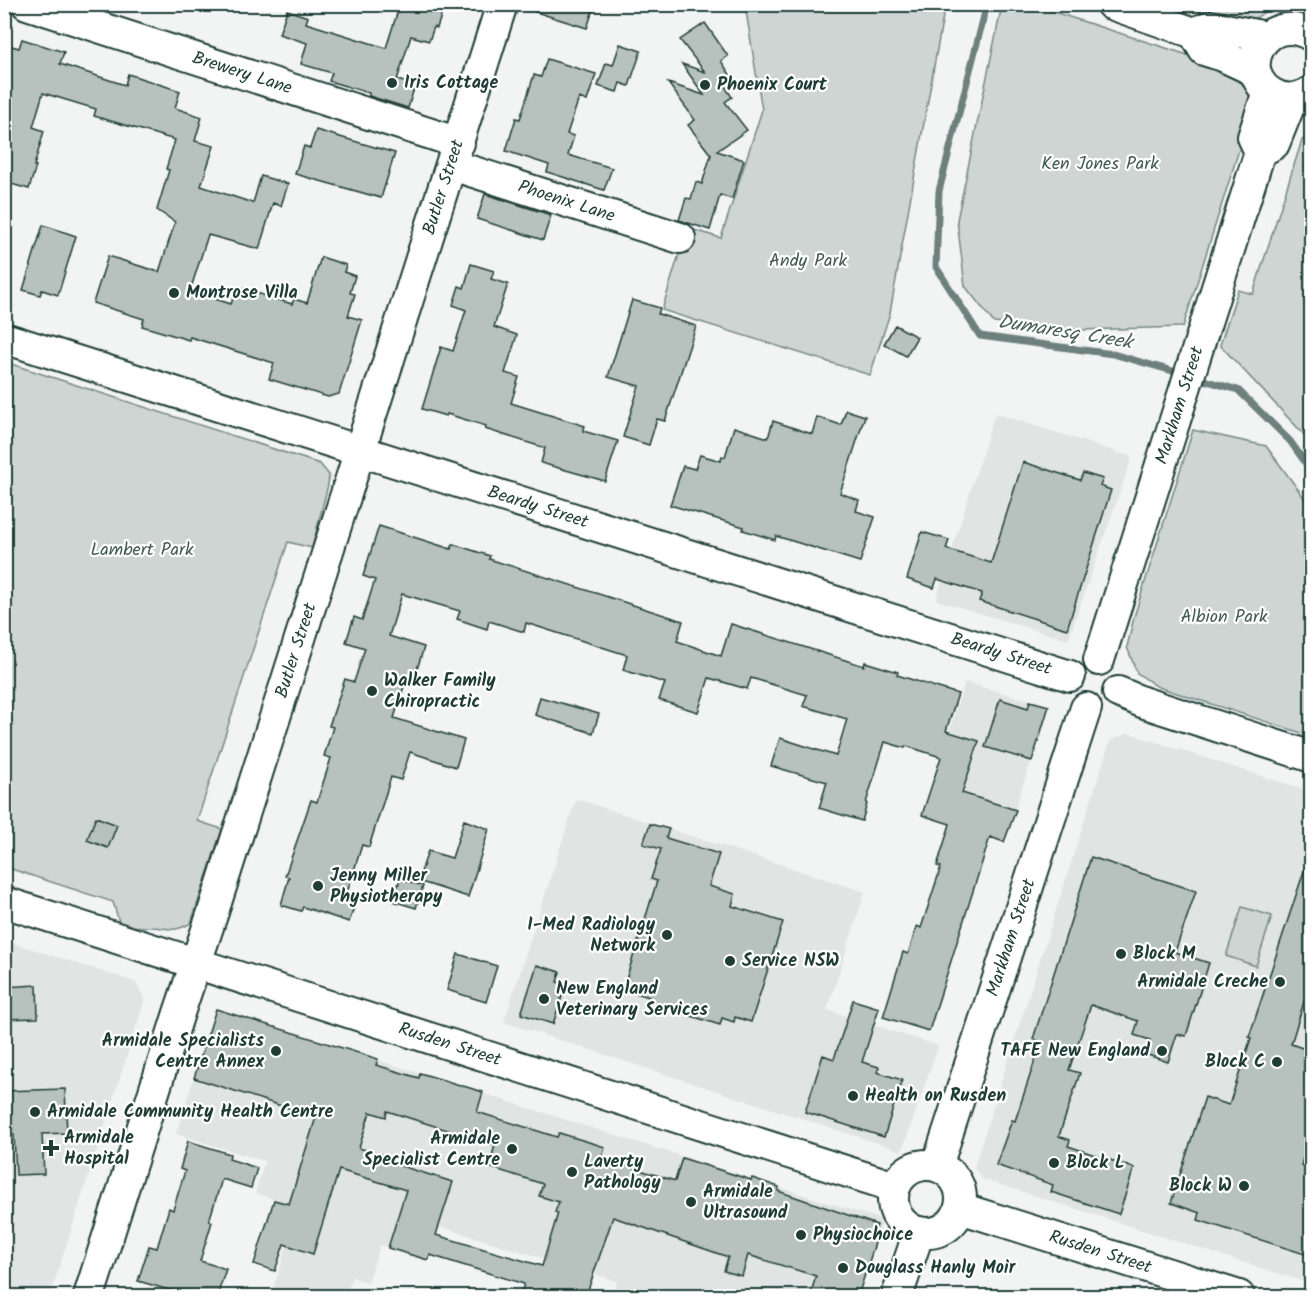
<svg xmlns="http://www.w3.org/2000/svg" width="1316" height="1301" viewBox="0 0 1316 1301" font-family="Kalam,sans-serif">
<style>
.built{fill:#e0e4e3}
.green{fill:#ced5d3;stroke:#768984;stroke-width:1.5}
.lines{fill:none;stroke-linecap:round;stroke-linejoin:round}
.stream{stroke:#6d807b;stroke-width:7}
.building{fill:#b7c1bd;stroke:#1f3d34;stroke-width:1.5;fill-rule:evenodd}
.minor-casing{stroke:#1f3d34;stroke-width:34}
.minor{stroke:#fff;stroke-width:30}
.poi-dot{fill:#1f3d34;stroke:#fff;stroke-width:2}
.labels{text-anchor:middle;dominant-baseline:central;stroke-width:4.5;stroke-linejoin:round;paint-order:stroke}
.street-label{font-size:18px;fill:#1f3d34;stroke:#fff}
.poi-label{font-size:18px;font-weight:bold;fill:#1f3d34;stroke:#fff;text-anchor:start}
.park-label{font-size:18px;fill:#425b54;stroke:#fff}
.water-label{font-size:20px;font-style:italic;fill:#465f57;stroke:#fff}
</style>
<rect width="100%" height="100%" fill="#f2f3f3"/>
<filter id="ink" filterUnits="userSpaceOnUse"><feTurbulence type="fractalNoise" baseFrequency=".0167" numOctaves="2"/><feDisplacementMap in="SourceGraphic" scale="12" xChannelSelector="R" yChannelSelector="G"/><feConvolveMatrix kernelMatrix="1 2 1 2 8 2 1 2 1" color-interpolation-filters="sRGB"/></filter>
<g filter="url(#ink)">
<!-- built -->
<path class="built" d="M995,413L1132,457L1068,640L936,600Z
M965,682L1049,706L1004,842L922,815Z
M1128,733L1311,792V1284L982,1179L974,1167L1110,741Z
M576,799L865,892L827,1010L938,1046L902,1151L504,1022Z
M4,940L135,982L145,999L50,1296H5Z
M216,1009L883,1220L858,1296H613L617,1281L439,1226L428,1260L380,1245L368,1282L352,1277L346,1296H271L299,1207L255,1193L265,1161L176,1134Z"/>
<!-- green -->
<path class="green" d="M745,5H945L890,313L870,375L662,310L687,228L721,238L762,110Z
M1002,5H1032L1222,66C1242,80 1251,86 1251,112L1183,327L1080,330L994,323L965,286L957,220Z
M1188,5H1275L1248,23Z
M1311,135V442L1220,345L1238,290L1253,294L1302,140Z
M5,362L320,464L329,475L328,485L312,548L288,542L197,821L222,829L191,923C172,934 169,927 149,927C139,926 130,927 120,925L113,902L5,867Z
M1193,430L1266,446L1311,507V736L1158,687L1137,673L1127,647L1134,617Z
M1242,907L1272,916L1256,966L1226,956Z"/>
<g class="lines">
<!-- stream -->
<path class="stream" d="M989,4L985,12L939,191L936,267L980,336L1113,354L1183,374
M1197,378L1238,390L1290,441L1312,472"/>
</g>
<!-- building -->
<path class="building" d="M400,4H445L437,28L434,27L429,41L411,36L397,80L415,85L408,108L369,96V93L329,81L332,73L301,64L307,43L279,34L287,10L308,17L306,23L386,48Z
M527,4H595L587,28L526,9Z
M705,23L728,56L721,61L735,82L726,88L732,97L725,102L747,130L717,151L744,160L732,199L720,195L710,230L679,220L686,198L691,199L696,182L702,184L711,155L688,125L695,120L668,83L704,95L682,64L705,72L680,40Z
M22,39L64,52L60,64L125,85L128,74L180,91L175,108L202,117L195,141L214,146L201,186L253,203L261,176L288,184L281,206L273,203L259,249L208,235L190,291L231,304L237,287L292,304L294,299L307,303L321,257L346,265L344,272L355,276L350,293L355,294L348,316L362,320L339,394L328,397L269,379L274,363L190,337L189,340L142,326L144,319L93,303L108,256L159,272L175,222L157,210L169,170L166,169L175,140L94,116L96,109L43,93L33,127L44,131L34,166H36L29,189L4,182V44L19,48Z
M620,44L641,51L629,86L620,83L617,92L598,86L606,63L613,65Z
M547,59L596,74L587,101L579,98L567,134L574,136L568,155L612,168L604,190L547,172L549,165L506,151L516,118L520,119L534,75L541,77Z
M316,130L395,153L381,198L295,174L304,146L310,148Z
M485,194L551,215L543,240L477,219Z
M43,225L76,236L58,295L42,290L40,295L23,290Z
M471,264L494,271L491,279L508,284L494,327L517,335L505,373L519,377L511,403L585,426L583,431L618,441L605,481L541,463L545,448L485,429L486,426L447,414L446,416L422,409L441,347L453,351L466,310L453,305L459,286L464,288Z
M632,300L660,308L658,314L696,326L665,421L657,419L649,445L623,437L639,386L608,377Z
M895,325L917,337L906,356L884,344Z
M846,410L865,416L840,493L859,500L856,511L875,517L860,562L776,536L775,540L743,530L744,527L670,505L683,466L695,469L700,455L721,461L722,456L725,457L734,427L768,438L773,421L812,434L817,417L841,425Z
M1023,462L1080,480L1083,473L1103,479L1100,486L1111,490L1067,629L979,601L982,593L937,579L934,588L907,579L922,532L949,540L946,549L991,563Z
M379,526L451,549L453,544L490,556L489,559L683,621L677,641L721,656L731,624L864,666L865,662L898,672L897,675L958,694L946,731L979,741L962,793L1016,810L1004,842L990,837L929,1031L883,1017L903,952L908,954L917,926L921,928L941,867L937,866L950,824L922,815L941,757L906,746L905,748L885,742L866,803L867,804L862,821L819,808L827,782L771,766L780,738L836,756L847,719L803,706L807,695L751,678L747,689L709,678L698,712L659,700L665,683L623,670L627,655L526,623L524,632L489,621L487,629L457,619L460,611L402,594L389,636L424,647L413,682L406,680L394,718L464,740L456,767L410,752L401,780L391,777L369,847L362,845L346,896L357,899L349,922L303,907L301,911L281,905L289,877L285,876L311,800L317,802L331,758L324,756L333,727L329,726L335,708L345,679L354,682L365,648L346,642L354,617L362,620L375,580L363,576Z
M540,697L599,714L593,733L535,715Z
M1000,699L1028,708L1030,701L1049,706L1032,761L985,747Z
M96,817L117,825L108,848L87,840Z
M464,820L489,829L468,897L418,881L428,851L452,858Z
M650,824L669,829L666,838L719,854L709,886L735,894L732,906L783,922L751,1022L735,1017L734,1022L722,1018L720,1025L647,1002L649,997L623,989L657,881L651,879L661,849L643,844Z
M1091,857L1196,891L1175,952L1209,963L1186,1036L1177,1034L1168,1062L1145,1054L1150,1040L1134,1035L1138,1021L1091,1005L1069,1070L1080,1073L1059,1136L1070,1140L1068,1146L1134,1168L1119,1214L1051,1192L1053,1185L996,1165L1012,1120L1015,1121L1041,1042L1033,1039Z
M1308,859H1311V979L1291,1044L1311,1051V1133L1301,1165L1311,1169V1256L1198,1220L1200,1213L1171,1203L1205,1097L1229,1105L1251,1038L1249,1037Z
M400,879L423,886L416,908L393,901Z
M458,954L497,966L486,1002L447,990Z
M537,965L560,972L557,982L566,984L553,1024L521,1014Z
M37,985L38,1018L4,1019V987Z
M853,1000L879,1008L862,1062L879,1067L877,1072L902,1080L884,1137L805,1112L823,1055L834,1059Z
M216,1009L378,1059L376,1065L419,1078L420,1073L483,1092L477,1112L557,1137L559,1133L605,1147L602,1158L675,1181L682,1158L751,1180L752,1178L779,1187L778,1191L877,1225L873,1239L876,1240L858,1296H810L816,1276L748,1255L742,1276L724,1271L728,1257L613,1217L586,1296H520L524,1284L430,1255L428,1260L388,1248L406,1190L339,1170L313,1254L284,1244L275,1271L254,1264L274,1200L289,1204L316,1117L194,1078ZM387,1111L495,1145L489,1167L543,1184L539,1196L559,1202L555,1212L558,1213L542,1266L436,1235L453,1182L388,1162L390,1157L359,1148L370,1112L386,1117Z
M65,1089L67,1133L42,1134L44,1174L16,1175L14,1135H4V1091Z
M188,1141L230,1154L229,1159L257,1168L251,1188L222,1179L209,1221L212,1222L200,1261L226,1269L217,1296H190L138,1281L149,1246L157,1248L169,1208L173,1210L185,1171L180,1169Z"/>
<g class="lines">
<defs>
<g id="minor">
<path id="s1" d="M27,4L459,143"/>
<path d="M1111,4L1194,33L1204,50L1223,56L1255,71"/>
<path d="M1194,33L1210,26L1266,37"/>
<path d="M1312,36C1265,7 1230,75 1277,96C1289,101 1301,98 1312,91"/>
<path d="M1260,152L1274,144L1292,99"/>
<path id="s2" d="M452,165L680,238"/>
<path id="s3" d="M4,338L1070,676"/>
<path id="s4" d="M1099,660L1260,152L1253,137L1268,92"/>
<path d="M1118,692L1142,702L1312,757"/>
<path id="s5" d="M4,902L895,1187"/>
<circle cx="927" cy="1199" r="34"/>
<path id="s6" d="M937,1166L1086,708"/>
<path id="s7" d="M960,1208L1239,1296"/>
<path id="s8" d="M89,1296L179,1013L213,912L502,4"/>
<path d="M897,1296L919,1232"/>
</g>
</defs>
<!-- minor casing -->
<use href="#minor" class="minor-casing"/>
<!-- minor -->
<use href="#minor" class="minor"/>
</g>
</g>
<!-- markers -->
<g class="poi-dot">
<circle cx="392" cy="83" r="6"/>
<circle cx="705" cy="85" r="6"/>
<circle cx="174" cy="293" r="6"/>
<circle cx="372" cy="691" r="6"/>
<circle cx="318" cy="886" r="6"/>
<circle cx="667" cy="935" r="6"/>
<circle cx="1121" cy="954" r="6"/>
<circle cx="730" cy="961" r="6"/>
<circle cx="1280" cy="982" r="6"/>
<circle cx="544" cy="999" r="6"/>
<circle cx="276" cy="1051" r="6"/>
<circle cx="1162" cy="1051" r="6"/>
<circle cx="1277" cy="1062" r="6"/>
<circle cx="853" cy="1096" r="6"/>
<circle cx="35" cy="1112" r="6"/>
<path d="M48 1139h6v6h6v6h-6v6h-6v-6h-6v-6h6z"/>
<circle cx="512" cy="1149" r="6"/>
<circle cx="1054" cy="1163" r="6"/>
<circle cx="572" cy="1172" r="6"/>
<circle cx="1244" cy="1186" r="6"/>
<circle cx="691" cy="1202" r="6"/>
<circle cx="801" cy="1235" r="6"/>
<circle cx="843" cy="1268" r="6"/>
</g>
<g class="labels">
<!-- street labels -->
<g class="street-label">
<text stroke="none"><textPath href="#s1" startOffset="226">Brewery Lane</textPath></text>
<text stroke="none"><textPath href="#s8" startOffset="1164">Butler Street</textPath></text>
<text stroke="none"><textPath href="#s2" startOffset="120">Phoenix Lane</textPath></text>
<text stroke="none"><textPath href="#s4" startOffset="267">Markham Street</textPath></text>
<text stroke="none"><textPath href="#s3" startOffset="560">Beardy Street</textPath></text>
<text stroke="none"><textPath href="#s8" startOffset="678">Butler Street</textPath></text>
<text stroke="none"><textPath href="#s3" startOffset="1046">Beardy Street</textPath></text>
<text stroke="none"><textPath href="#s6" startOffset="240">Markham Street</textPath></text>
<text stroke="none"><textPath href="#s5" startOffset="468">Rusden Street</textPath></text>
<text stroke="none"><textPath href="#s7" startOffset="147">Rusden Street</textPath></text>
</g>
<!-- poi labels -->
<g class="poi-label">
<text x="404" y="83">Iris Cottage</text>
<text x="717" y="85">Phoenix Court</text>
<text x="186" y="293">Montrose Villa</text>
<text x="384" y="681">Walker Family<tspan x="384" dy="21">Chiropractic</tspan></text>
<text x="330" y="876">Jenny Miller<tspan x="330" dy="21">Physiotherapy</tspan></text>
<text x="655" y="925" text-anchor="end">I-Med Radiology<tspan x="655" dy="21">Network</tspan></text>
<text x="1133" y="954">Block M</text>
<text x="742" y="961">Service NSW</text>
<text x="1268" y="982" text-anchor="end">Armidale Creche</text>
<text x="556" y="989">New England<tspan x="556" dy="21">Veterinary Services</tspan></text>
<text x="264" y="1041" text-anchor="end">Armidale Specialists<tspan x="264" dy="21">Centre Annex</tspan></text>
<text x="1150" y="1051" text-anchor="end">TAFE New England</text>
<text x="1265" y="1062" text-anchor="end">Block C</text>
<text x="865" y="1096">Health on Rusden</text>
<text x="47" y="1112">Armidale Community Health Centre</text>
<text x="64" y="1138">Armidale<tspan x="64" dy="21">Hospital</tspan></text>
<text x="500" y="1139" text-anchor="end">Armidale<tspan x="500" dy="21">Specialist Centre</tspan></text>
<text x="584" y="1162">Laverty<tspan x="584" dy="21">Pathology</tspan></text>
<text x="1066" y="1163">Block L</text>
<text x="1232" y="1186" text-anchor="end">Block W</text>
<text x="703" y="1192">Armidale<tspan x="703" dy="21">Ultrasound</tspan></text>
<text x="813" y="1235">Physiochoice</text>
<text x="855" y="1268">Douglass Hanly Moir</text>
</g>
<!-- park labels -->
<g class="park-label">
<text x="1100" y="164">Ken Jones Park</text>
<text x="808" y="261">Andy Park</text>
<text x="142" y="550">Lambert Park</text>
<text x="1224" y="617">Albion Park</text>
</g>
<!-- water labels -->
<g class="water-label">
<text transform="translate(1065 333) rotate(9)">Dumaresq Creek</text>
</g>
</g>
<!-- margin -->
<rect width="1316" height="1301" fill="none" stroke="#fff" stroke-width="24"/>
<rect x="12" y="12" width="1292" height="1277" fill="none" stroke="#1f3d34" stroke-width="2" filter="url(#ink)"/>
</svg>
